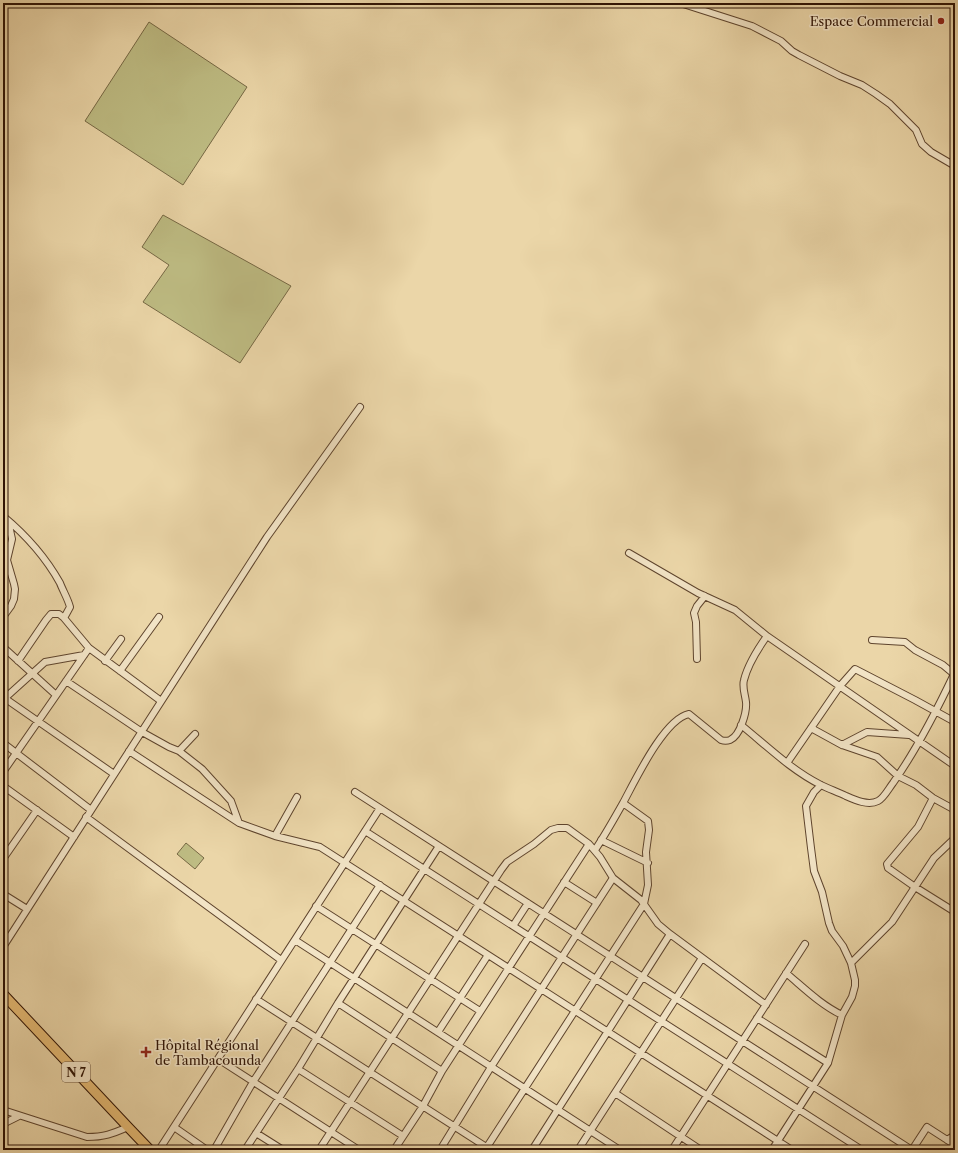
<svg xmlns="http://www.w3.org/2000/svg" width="958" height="1153" viewBox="0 0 958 1153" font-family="'Libre Caslon Text',serif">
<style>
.green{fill:#bebc83;stroke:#766844}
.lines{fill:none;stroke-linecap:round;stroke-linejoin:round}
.minor-casing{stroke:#5e442d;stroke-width:8}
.highway-casing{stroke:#2f1304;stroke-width:11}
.minor{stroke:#f2e4c6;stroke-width:6}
.highway{stroke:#e6bb74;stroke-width:9}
.poi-dot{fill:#8f2418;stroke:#f2e4c6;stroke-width:1.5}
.labels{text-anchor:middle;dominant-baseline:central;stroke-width:3;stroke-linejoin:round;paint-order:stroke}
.shield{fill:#f2e4c6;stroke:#6a523e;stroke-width:1}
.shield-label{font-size:12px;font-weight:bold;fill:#2f1304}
.poi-label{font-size:13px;fill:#2f1304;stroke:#f2e4c6;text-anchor:end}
</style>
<rect width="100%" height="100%" fill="#ebd6a8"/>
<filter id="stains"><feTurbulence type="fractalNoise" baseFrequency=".005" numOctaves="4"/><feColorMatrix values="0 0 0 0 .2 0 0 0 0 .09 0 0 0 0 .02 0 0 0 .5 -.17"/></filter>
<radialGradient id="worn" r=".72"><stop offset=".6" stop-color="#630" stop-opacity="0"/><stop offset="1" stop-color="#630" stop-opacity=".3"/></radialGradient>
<!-- green -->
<path class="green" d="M149,22L247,87L183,185L85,121Z
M163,215L291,286L240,363L143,302L169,265L142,247Z
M186,843L204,858L195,869L177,854Z"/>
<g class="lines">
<defs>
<path id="minor" d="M674,3H680L752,26L781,41L792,51L799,55L840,76L862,85L876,94L890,104L916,130L922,144L931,152L955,166
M3,516C27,536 45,556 60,583C63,591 68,599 70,607L64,618
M629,553L698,593L735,610L767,636L955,766
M3,617L11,606L14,599L15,589L14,584L7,560L12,539L8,521
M872,640L905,642L915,650L943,665L955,675
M3,647L56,695
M697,659L696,622L694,613L697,606L705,596
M18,661L46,620L51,614H59L64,618L89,648L161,701
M105,661L121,639
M120,671L159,617
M66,681L142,732L169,747L179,751L202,769L231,801L239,823
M3,697L114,774
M5,698L45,662L84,655
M741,725C767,746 791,770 821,785C829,789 838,792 846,796C855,800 868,806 878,801C884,798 889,788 893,783C917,749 936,712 954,674
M811,728L842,745L877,757L898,776L916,785L933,798L955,810
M3,743L91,810
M842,745L867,732L909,735
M129,751L239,823L275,836L320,847L792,1150
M179,751L195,734
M787,763L840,686L855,669L915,700L955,722
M3,772L89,648
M3,786L74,837
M355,792L912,1150L927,1127L955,1145
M933,798L918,827L887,864L888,868L915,887L955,912
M86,817L281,960
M365,831L862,1150
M275,836L297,797
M601,840L648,863
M595,850C605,835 614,819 623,803C635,781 664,719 689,714L721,740C724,741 727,741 730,740C740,736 747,712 746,702C745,694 742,687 744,680C748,664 757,650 767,636
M3,859L37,810
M564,882L597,903
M3,894L27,909
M316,906L480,1011
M513,926L528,903
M295,940L620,1150
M3,947L267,537L360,407
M851,963L892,922L934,858L955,838
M786,973C804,988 821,1005 842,1015
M256,999L491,1150
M338,1003L442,1071
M757,1018L828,1063
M438,1032L488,955
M218,1059L359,1150
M298,1069L403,1136
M615,1093L701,1150
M3,1110L87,1137C104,1137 112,1134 128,1127
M3,1124L19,1116
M174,1127L207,1150
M256,1133L283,1150
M947,1140L955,1135
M159,1150L380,808
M214,1150L253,1082L380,885
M245,1150L298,1069L338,1003L439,846
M319,1150L501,870L507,862L534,844L551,830L558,828H567L589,844L600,857L613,878L641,900L658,924L670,934L766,1005
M394,1150L423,1106L442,1071L589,844
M440,1150L491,1067L613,878
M485,1150L644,904L648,885L646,852L649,830L648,821L623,803
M532,1150L670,934
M578,1150L702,958
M672,1150L805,944
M772,1150L828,1063L842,1015L852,997L855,986V980L851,963L843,946L832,931L829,923L822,892L814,871L811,848L806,806L814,792L821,785"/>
<path id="highway" d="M3,994L128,1127L150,1150"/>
</defs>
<!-- minor casing -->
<use href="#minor" class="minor-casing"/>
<!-- highway casing -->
<use href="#highway" class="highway-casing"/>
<!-- minor -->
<use href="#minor" class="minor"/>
<!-- highway -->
<use href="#highway" class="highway"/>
</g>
<!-- markers -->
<g class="poi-dot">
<circle cx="941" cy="21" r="4"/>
<path d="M144 1046h4v4h4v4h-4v4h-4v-4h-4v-4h4z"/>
</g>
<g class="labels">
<!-- shield labels -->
<rect class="shield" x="62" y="1062" width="28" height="20" rx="3"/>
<g class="shield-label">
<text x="76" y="1072">N 7</text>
</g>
<!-- poi labels -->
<g class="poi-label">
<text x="933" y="21">Espace Commercial</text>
<text x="155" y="1045" text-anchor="start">Hôpital Régional<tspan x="155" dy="15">de Tambacounda</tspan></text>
</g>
</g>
<!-- margin -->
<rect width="958" height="1153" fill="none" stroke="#ebd6a8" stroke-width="16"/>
<rect x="4" y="4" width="950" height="1145" fill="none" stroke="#2f1304" stroke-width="2"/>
<rect x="8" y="8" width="942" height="1137" fill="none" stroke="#2f1304"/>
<rect width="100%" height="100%" filter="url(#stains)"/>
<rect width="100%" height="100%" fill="url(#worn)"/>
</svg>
